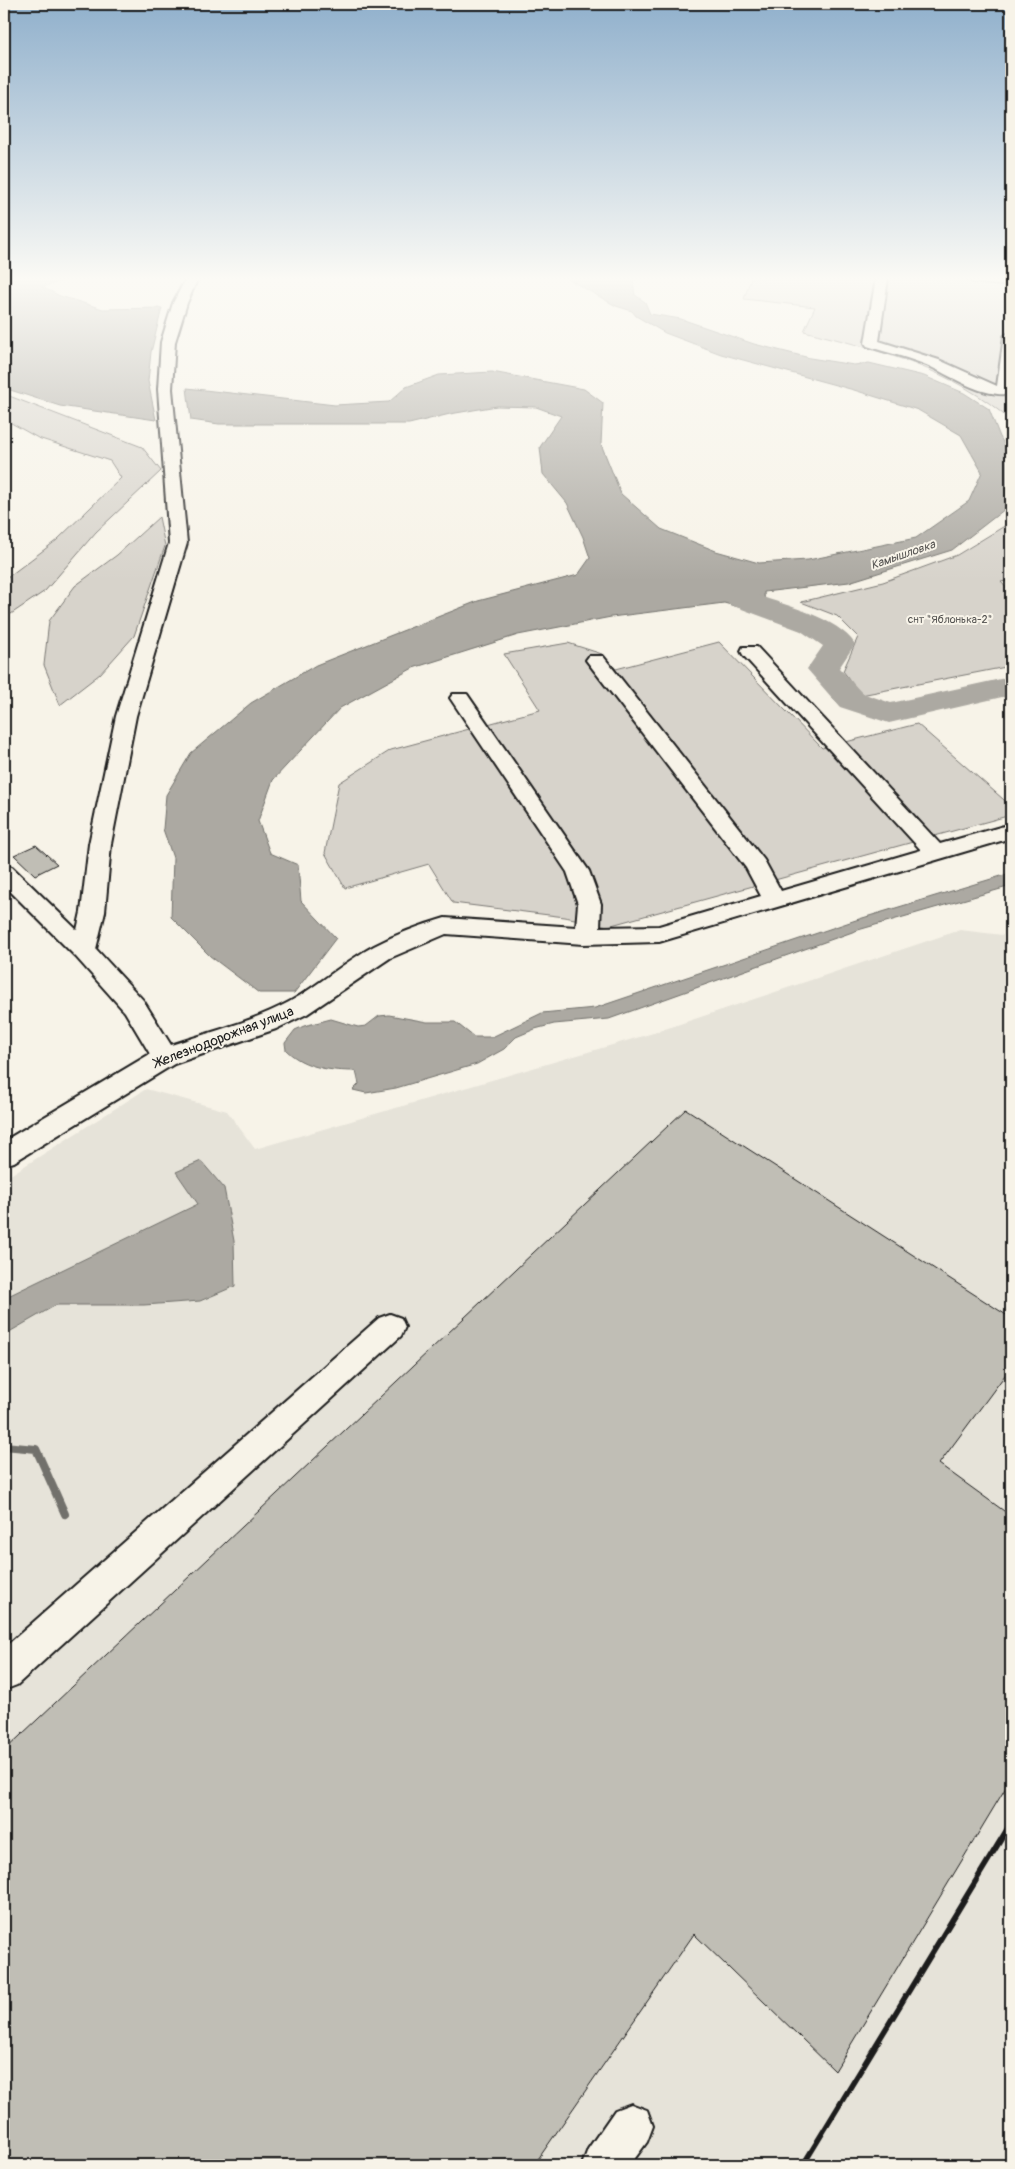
<svg xmlns="http://www.w3.org/2000/svg" width="1015" height="2169" viewBox="0 0 1015 2169" font-family="Pangolin,sans-serif">
<style>
.built{fill:#e6e3d9}
.green{fill:#d7d3cb;stroke:#7a7874}
.water{fill:#aca9a2;stroke:#72716c}
.lines{fill:none;stroke-linecap:round;stroke-linejoin:round}
.stream{stroke:#72716c;stroke-width:8}
.river{fill:#aca9a2;fill-rule:evenodd}
.building{fill:#c0beb5;stroke:#1c1c1c}
.minor-casing{stroke:#1c1c1c;stroke-width:4}
.minor{fill:#f7f3e8;fill-rule:evenodd}
.rail{stroke:#1c1c1c;stroke-width:5.5}
.labels{text-anchor:middle;dominant-baseline:central;stroke-width:4;stroke-linejoin:round;paint-order:stroke}
.far-park-label{font-size:11px;fill:#545351;stroke:#f7f3e8}
.far-water-label{font-size:12px;font-style:italic;fill:#565452;stroke:#f7f3e8}
.street-label{font-size:14px;fill:#1c1c1c;stroke:#f7f3e8}
</style>
<rect width="100%" height="100%" fill="#f7f3e8"/>
<filter id="ink" filterUnits="userSpaceOnUse"><feTurbulence type="fractalNoise" baseFrequency=".02" numOctaves="2"/><feDisplacementMap in="SourceGraphic" scale="10" xChannelSelector="R" yChannelSelector="G"/><feConvolveMatrix kernelMatrix="1 2 1 2 8 2 1 2 1" color-interpolation-filters="sRGB"/></filter>
<g filter="url(#ink)">
<!-- built -->
<path class="built" d="M960,930L1011,936V2165H4V1179L146,1089L227,1111L255,1149L650,1034Z"/>
<!-- green -->
<path class="green" d="M751,278H927L1011,287V421C956,370 876,349 804,331L815,307L744,299Z
M4,394L142,447L161,471L96,532L45,591L5,618L4,580L57,540L121,478L110,461L38,438L4,419Z
M159,517L165,546L134,636L100,674L60,705L44,665L49,621L75,586L117,555Z
M1011,522V580L1001,582L1011,593V666L861,695L843,671L858,637L837,616L801,602L883,582L957,555Z
M719,642L822,748L917,724L1011,806V815L608,926L565,917L453,903L429,864L345,888L325,853L339,783L391,750L540,710L504,654L568,643L602,654L616,669Z"/>
<!-- water -->
<path class="water" d="M4,278H72L42,287L60,296L103,309L162,308L151,352L148,381L156,420L60,406L4,388Z
M566,278H636L633,282L635,295L645,302L650,314L681,319L754,344L810,358L854,365L869,363L924,376L964,393L989,409L1000,437L1011,455V490L1005,509L952,550L849,582L764,592L765,609L760,613L724,603L611,617L518,635L413,668L340,708L273,780L258,821L270,853L298,865L301,901L336,938L294,993H259L210,956L171,917L173,858L163,829L166,795L191,753L251,703L316,665L478,601L578,575L590,558L583,537L567,503L543,474L540,447L561,416L536,407L497,406L450,414L409,424H219L191,420L187,388L335,405L389,402L406,387L439,375L492,372L584,389L603,403L601,444L621,494L661,529L716,551L759,563L808,560L916,538L969,501L982,472L961,435L918,410L854,390L721,354L665,333L636,316L632,311L616,306Z
M1011,873V886L858,930L609,1019L554,1024L535,1029L516,1037L504,1049L477,1064L396,1088L366,1093L353,1090L359,1084L356,1071C331,1071 304,1068 286,1050L285,1043L295,1030L304,1026L331,1019L358,1027L366,1026L379,1016L389,1015L427,1022H455L474,1037H492L542,1013L595,1008L856,920Z
M201,1161L224,1188L234,1241L235,1286L200,1301L144,1305H56L4,1335V1298L198,1204L176,1172Z"/>
<g class="lines">
<!-- stream -->
<path class="stream" d="M4,1446L36,1449L65,1514"/>
<!-- river -->
<path class="river" d="M763,574L773,577L777,583L773,589L758,593L757,595C787,606 837,617 855,644L839,668L862,693L891,703L1005,678L1011,679V699L1002,697L889,723L840,707L807,669L823,646L801,631L731,605L726,599L736,580Z"/>
</g>
<!-- building -->
<path class="building" d="M36,845L57,864L35,875L14,855Z
M686,1109L1011,1318V1367L939,1464L1011,1516V1779L835,2071L694,1934L534,2165H4V1751Z"/>
<g class="lines">
<defs>
<path id="minor" d="M186,278H198L187,303L175,342L172,389L187,543L136,716L111,844L105,912L96,949L143,1000L171,1045C210,1032 252,1022 289,1002C318,986 344,962 374,946C397,934 421,925 445,918L576,927L578,904L567,872L450,698L453,694H467L589,871L601,904L600,927L659,926L761,896L746,868L586,660L589,656H603L764,860L781,891L921,850L743,655L741,651L743,647H757L940,844L1011,824V838L659,942L583,944L446,934L390,958L307,1014L276,1029L174,1064L14,1162L4,1165V1141L150,1054L125,1012L76,957L4,885V865L12,867L77,930L81,912L89,844L116,716L169,543L158,389L161,342L173,303Z
M876,278H888L879,341L939,360L997,386L1004,336L1011,332V394C981,397 957,379 931,367C911,358 888,353 867,346L865,343Z
M967,278H1011V286L973,282Z
M390,1314L401,1318L405,1327L401,1336L17,1685L4,1690V1648L379,1318Z
M631,2104L647,2110L653,2126L647,2142L630,2165H582L588,2149L615,2110Z"/>
</defs>
<!-- minor casing -->
<use href="#minor" class="minor-casing"/>
<!-- minor -->
<use href="#minor" class="minor"/>
<!-- rail -->
<path class="rail" d="M803,2165L1011,1823"/>
</g>
</g>
<!-- sky -->
<linearGradient id="sky" x2="0" y2="1"><stop stop-color="#90b0cc"/><stop offset="0.48" stop-color="#fbfaf5"/><stop offset="1" stop-color="#fbfaf5" stop-opacity="0"/></linearGradient>
<rect width="1015" height="581" fill="url(#sky)"/>
<g class="labels">
<!-- far-park labels -->
<g class="far-park-label">
<text x="950" y="619">снт "Яблонька-2"</text>
</g>
<!-- far-water labels -->
<g class="far-water-label">
<text transform="translate(903 555) rotate(-19)">Камышловка</text>
</g>
<!-- street labels -->
<g class="street-label">
<text transform="translate(224 1037) rotate(-21)">Железнодорожная улица</text>
</g>
</g>
<!-- margin -->
<rect width="1015" height="2169" fill="none" stroke="#f7f3e8" stroke-width="20"/>
<rect x="10" y="10" width="995" height="2149" fill="none" stroke="#1c1c1c" stroke-width="2" filter="url(#ink)"/>
</svg>
